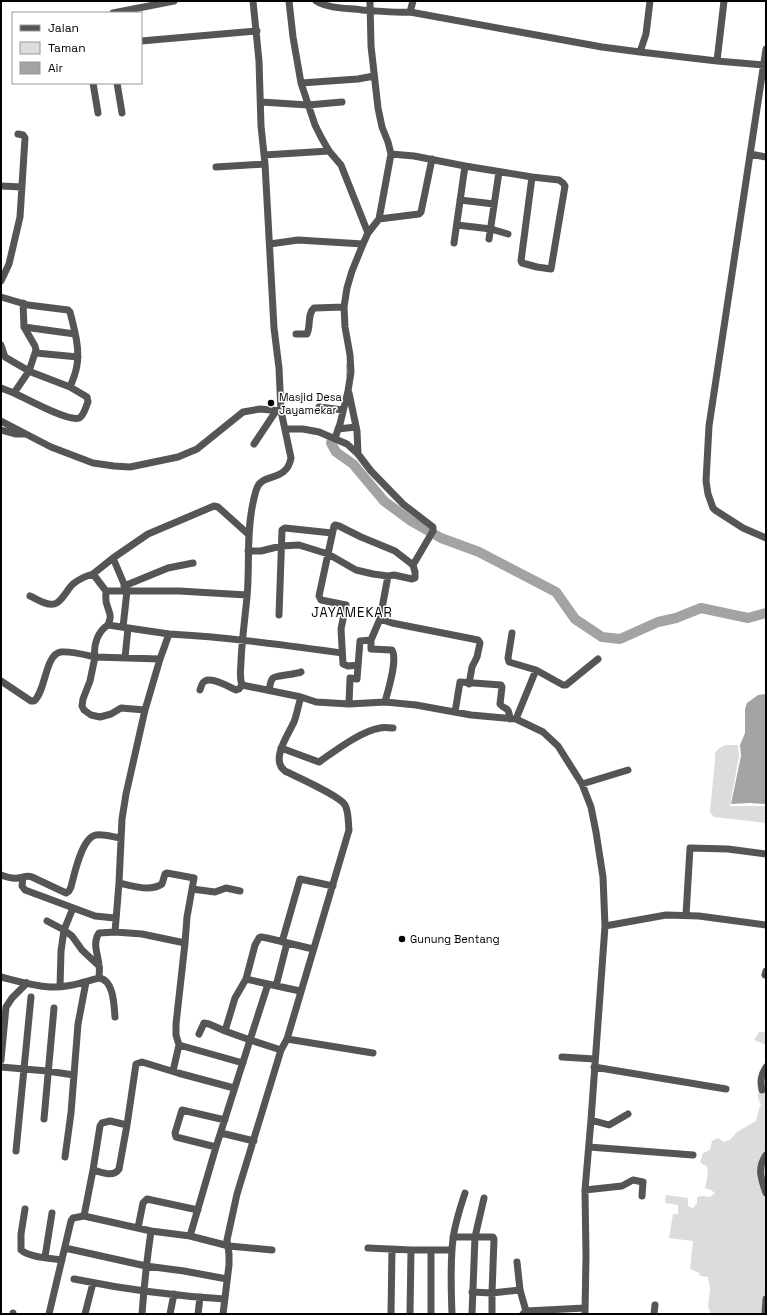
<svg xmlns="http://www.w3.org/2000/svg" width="767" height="1315" viewBox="0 0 767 1315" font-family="'Space Grotesk',sans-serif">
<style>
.green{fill:#dcdcdc}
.water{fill:#a3a3a3}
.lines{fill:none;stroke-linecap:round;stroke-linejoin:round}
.stream{stroke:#a3a3a3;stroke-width:1.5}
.river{stroke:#a3a3a3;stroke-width:10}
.minor{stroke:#555;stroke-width:7}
.poi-dot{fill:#000;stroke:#fff;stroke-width:1.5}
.labels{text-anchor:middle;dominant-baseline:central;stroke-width:3;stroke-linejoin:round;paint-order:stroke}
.poi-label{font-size:11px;fill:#000;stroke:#fff;text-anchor:start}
.quarter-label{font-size:13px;letter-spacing:1px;fill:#000;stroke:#fff}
</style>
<rect width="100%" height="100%" fill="#fff"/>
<!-- green -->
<path class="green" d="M725,745H738L739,756L730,806H766V823L714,817L710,812L715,761C714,751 716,750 725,745Z
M759,1032H766V1045L754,1040Z
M766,1062V1312L765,1314H711L708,1307L710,1289L708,1277L700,1276L699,1273L690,1269L693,1241L669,1238L673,1214H678V1205L665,1203L666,1195L688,1198V1206L693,1208L697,1203V1197L703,1196L710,1197L715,1193L711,1190L705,1188C706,1180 709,1175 707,1167L700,1162L703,1153L710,1150L712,1141L718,1138L724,1142L730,1140L737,1132L756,1121L759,1109L761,1104C755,1096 760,1091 761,1083C763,1071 758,1074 766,1062Z"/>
<!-- water -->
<path class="water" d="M766,694V804L750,803L731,804L741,756L740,745L745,733V709L747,703L758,695Z"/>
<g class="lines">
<!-- stream -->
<path class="stream" d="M347,376V364"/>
<!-- river -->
<path class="river" d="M332,440L331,443L336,452L353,464L384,501L411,521L441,538L479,552L556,592L575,619L602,637L620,639L658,622L676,618L701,608L748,618L766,613"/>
<!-- minor -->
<path class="minor" d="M289,1L293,37L301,83L315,125L321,137L329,151L341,165L368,233
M316,1C330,9 347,8 362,10C378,11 394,13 410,12L413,1
M410,12L602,47L640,52L646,34L650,1
M113,13L174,1
M141,41L257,31
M766,49L709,426L706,481L708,494L713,508L715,510L743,528L766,538
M640,52L717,61L764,65
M717,61L724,1
M93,83L98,113
M117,83L122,113
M301,83L358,79L374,76
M261,102L308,105L342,102
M391,154L414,156L465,166L532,177L559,180L563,183L565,186L551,269L537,267L522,263L521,261L532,177
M750,154L766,157
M264,155L329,151
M216,167L265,164
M1,186L22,187
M460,200L494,204
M379,219L419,214L421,212L432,159
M457,225L491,229L508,234
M489,239L499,172
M454,243L465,166
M270,244L298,240L363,244
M1,281L9,264L20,217L25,138L23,135L18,134
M1,297L28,305L68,310L70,312C74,328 80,348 77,365C76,372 73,380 70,387
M24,327L75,334
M296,334H307C311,326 307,314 314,308L344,307
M1,345L5,357L29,371L31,372L70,387L87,397L88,402C86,406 84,416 79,418C68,422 25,398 14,393L29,371L36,350L35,346L24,327L23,303
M36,353L78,357
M1,388L14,393
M349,393L357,431L358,454
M319,407L343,410
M1,421L51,447L93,463L114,466L130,467L178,457L197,449L243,412L260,409L281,411
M338,429L356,427
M1,430L15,434H24
M335,438L340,424L348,391L351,372L350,355L345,327L344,307L347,288L352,271L363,244L368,233L379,219L391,154L388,142L382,127L378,108L371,46L370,1
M254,444L276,411
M248,551H261L281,546L299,545L328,554L356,570L373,574L388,576L394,575L412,579L415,578V572L413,565L433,531V527L403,504L371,471L358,454L347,444L319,432L303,429H285
M113,558L127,591L123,627
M93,574L113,558L148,534L214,506L218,507L248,534
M124,586L168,568L193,563
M30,596C37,599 47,606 54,604C61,603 68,588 73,584C79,579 86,576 93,574L106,591
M279,615L282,530L285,528L332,533
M380,619L392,623L478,640L480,643L477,657L472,667L469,684
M108,625C98,631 93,645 95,657L160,659
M512,633L508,658L509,662L536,670
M169,634L108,625C112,615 110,615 107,605C105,601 106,596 106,591H179L247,595
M371,640V649L392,650C398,660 388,690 385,702
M125,658L128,628
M358,665L348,666L343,664L341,629L346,605L321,600L319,596L334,526L335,525L339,526L361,537L395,551L413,565
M1,681L31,701H34C46,691 45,654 61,652C71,651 86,655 95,657L90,681L83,699L82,706L84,710L91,715L100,717L111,714L121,708L145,710
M242,685L301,697L316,702L349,704L385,702L416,705L471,715L516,719L543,732L558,746L582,784L591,807L596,832L603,877L605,926L591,1120L585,1190L586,1256L585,1314
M242,685C239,677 241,669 241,661C242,639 245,618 247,597C250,565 246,534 253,503C254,498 255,493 257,488C262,473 287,482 291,458L281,411L279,368L274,328L265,164L261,126L259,61L253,1
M200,690C201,687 202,682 205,681C212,677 230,687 236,690L239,689L242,685
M269,690C270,687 270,681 273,678C274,676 297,674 301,672
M349,704L350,678L357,679L360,641L371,640L380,619L388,576
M455,712L460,682L501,685L502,687L500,704C506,712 508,704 510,719
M516,719L536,670L563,685H566L598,659
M281,748L319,762C335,751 361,731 380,728C384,727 389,728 393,728
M582,784L628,770
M1,875C6,877 12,879 18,878C24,877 27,875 32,877L66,893L69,891L71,887C74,875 82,837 96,835C104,834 113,837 121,838
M23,877L22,886L25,890L95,916L115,918
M119,883C132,886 150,892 162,884L165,874L167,873L194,878L187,917L185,943L176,1024V1035L179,1045L173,1071
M192,889L215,892L226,888L240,891
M686,915L690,848L728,849L766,854
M47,921L64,930L72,936L82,950L99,966
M605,926L666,915L699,916L766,925
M115,932L119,883L122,819L126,794L145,710L160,659L169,634C227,637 284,645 342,653
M282,942L300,879L333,886
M765,975L766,971
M1,977C17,981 33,986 50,987C67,988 83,982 99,978C114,980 114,1006 115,1017
M99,978C99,974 100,969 99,965C98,954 92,943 99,933L115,932L142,934L185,943
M246,979L268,984
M276,986L287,943
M60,987L61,951L64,930L73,908
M300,991L268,984L250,1040L225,1031L235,998L246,979L255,945L259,938L261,937L267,938L313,949
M199,1034L204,1023L209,1024L225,1031
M287,1039L373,1053
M179,1045L243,1063
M562,1057L595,1059
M1,1060L6,1007L12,998L27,983
M1,1067L47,1071L74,1075
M594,1067L726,1089
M762,1090C760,1081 761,1075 766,1067
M44,1119L54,1008
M591,1120L609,1125L628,1114
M221,1133L254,1141
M216,1147L176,1137L175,1133L182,1110L225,1120
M589,1147L693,1155
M16,1151L31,997
M766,1155C757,1168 761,1179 766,1193
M65,1157L71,1113L78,1024L86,982
M93,1170L100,1126L102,1123L110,1121L127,1125
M585,1190L622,1186L633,1180L643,1182L642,1196
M25,1209L21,1234V1250C30,1258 51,1258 62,1260
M84,1216L93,1170C102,1172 113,1178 119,1169L127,1125L136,1064L142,1062L178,1073L234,1088
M138,1228L143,1203L147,1199L198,1210
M190,1236L216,1147L250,1040L281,1050
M453,1237H493L494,1239L492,1293V1314
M65,1248L146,1266L184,1271L227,1279
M368,1248L411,1250L410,1314
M411,1250H452
M45,1257L52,1213
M517,1262L520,1290L526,1311
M74,1279C123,1289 175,1296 225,1299
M472,1292L492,1293L520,1290
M13,1314V1313
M49,1314L71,1221L73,1218L84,1216L151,1231L190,1236L229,1246L272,1250
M85,1314L93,1283
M142,1314C144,1286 147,1259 151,1231
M170,1314L174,1294
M198,1314L200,1297
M223,1314L229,1265V1254L227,1240L237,1194L281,1050L287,1039L349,830C348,823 349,812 345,805C340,796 297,777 285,771C270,760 288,735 294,722C297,714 298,706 301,697
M391,1314L392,1249
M431,1314V1250
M452,1314C451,1289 450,1263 453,1239C455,1223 460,1208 465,1193
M472,1314L475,1237L484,1198
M523,1314L526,1311L585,1308
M654,1314L655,1305
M765,1314L766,1299"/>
</g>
<!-- markers -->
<g class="poi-dot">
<circle cx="271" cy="403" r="4"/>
<circle cx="402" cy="939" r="4"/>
</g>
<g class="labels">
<!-- poi labels -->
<g class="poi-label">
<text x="279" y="397">Masjid Desa<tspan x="279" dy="13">Jayamekar</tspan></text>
<text x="410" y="939">Gunung Bentang</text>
</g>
<!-- quarter labels -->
<g class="quarter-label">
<text x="352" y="612">JAYAMEKAR</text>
</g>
</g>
<!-- border -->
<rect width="767" height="1315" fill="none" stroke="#000000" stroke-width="4"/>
<!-- legend -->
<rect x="12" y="12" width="130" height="72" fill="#ffffff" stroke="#999999"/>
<rect x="20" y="25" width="20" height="6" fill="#555555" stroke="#999999"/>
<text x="48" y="32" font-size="12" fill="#000000">Jalan</text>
<rect x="20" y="42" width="20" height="12" fill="#dcdcdc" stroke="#999999"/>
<text x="48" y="52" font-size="12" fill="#000000">Taman</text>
<rect x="20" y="62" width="20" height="12" fill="#a3a3a3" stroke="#999999"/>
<text x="48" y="72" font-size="12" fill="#000000">Air</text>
</svg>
